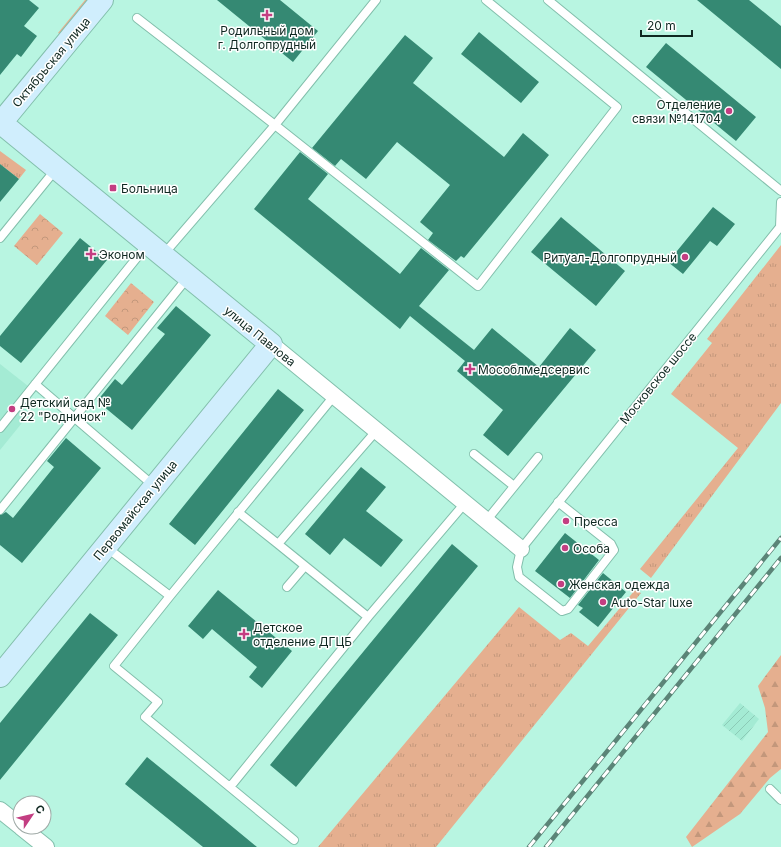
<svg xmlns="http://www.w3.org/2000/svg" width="781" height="847" viewBox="0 0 781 847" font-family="Inter,sans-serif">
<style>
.built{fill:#a4ebd4}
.industrial{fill:url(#industrial-furrows)}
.grass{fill:url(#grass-tufts)}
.forest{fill:url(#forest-firs)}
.park{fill:url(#park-crowns)}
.building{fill:#358973}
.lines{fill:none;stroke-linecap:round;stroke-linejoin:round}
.lane-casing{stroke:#83bfac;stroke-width:10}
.street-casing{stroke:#83bfac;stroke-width:18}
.secondary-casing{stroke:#83bfac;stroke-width:24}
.lane{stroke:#fff;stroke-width:8}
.street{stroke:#fff;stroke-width:16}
.secondary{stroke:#d0eefd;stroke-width:22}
.rail-casing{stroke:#5b8477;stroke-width:4.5}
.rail{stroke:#fff;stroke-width:3;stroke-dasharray:9;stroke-linecap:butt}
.poi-dot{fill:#c33e82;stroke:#fff;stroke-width:1.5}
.labels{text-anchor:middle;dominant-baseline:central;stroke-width:3;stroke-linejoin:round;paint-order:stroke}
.poi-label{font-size:12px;fill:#0f2821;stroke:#fff;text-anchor:start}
.street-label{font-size:12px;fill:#0f2821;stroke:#fff}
</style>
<defs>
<pattern id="industrial-furrows" width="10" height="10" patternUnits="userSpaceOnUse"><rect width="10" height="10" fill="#a4ebd4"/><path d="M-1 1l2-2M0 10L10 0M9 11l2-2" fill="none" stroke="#8ccab6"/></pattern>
<pattern id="grass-tufts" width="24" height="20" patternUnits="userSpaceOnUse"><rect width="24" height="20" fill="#e5af8f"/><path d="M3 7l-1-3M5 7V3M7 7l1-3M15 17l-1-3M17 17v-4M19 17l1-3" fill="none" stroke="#c3977b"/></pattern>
<pattern id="forest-firs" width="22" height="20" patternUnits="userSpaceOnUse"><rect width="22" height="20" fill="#e5af8f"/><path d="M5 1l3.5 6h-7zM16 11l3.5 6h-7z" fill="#c3977b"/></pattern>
<pattern id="park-crowns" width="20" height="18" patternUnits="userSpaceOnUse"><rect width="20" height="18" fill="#e5af8f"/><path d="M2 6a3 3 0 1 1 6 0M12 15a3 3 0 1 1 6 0" fill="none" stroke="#c3977b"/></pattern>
</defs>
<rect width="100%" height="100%" fill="#b8f5e1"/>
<!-- built -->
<path class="built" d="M0,364L28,386L16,401L30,413L0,450Z"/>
<!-- industrial -->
<path class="industrial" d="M740,703L759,719L742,741L722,725Z"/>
<!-- grass -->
<path class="grass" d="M85,0H92L61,35L58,33Z
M0,151L26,170L19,179L0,164Z
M781,245V403L651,578L640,569L738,448L671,394L712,343L707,339Z
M635,590L641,593L436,847H318L519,607L560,640L571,633L588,646Z"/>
<!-- forest -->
<path class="forest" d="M781,655V769L770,778L740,814L692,847L686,837L768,732L765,708L758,686Z"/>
<!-- park -->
<path class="park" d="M40,214L63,233L37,265L14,246Z
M131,283L154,302L128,335L105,316Z"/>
<!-- building -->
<path class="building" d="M0,0H29L39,8L24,26L37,36L21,57L17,54L0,75Z
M217,0H280L318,31L293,62Z
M697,0H749L781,26V69Z
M479,32L539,82L521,103L461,54Z
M405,35L433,58L413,83L504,157L523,133L549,155L464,258L461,256L456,261L428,240L433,233L420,222L450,185L397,142L366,179L341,159L335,166L312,148Z
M666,43L756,117L736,141L646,67Z
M300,152L328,174L308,199L400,274L421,248L449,270L419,306L474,350L492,328L539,367L570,328L596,350L508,456L483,435L503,410L457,371L465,361L410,316L400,329L254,209Z
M0,164L19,179L0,202Z
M713,207L735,224L717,246L710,241L683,274L668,262Z
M561,217L625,271L596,306L531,252Z
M80,238L107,260L21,363L0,346V336Z
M176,306L211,335L132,430L97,401L115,379L122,385L165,334L157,328Z
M278,389L304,410L195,545L169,524Z
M66,438L101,468L22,563L0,545V515L6,512L13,518L54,467L47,461Z
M361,467L386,487L366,511L403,540L381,567L344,538L330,555L305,534Z
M565,533L599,560L570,598L535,571Z
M452,544L478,566L296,787L270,765Z
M603,573L626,592L598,627L579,612L583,608L578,605Z
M218,590L292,651L262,688L249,677L257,667L212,629L203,639L188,626Z
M90,613L118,635L0,780V723Z
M147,757L200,800L257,847H203L125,784Z"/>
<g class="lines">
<defs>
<path id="lane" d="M376,0L275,125L478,286L617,107L486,0
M548,0L781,191
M137,18L275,125L163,255
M0,238L56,169
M35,384L154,486
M0,428L147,245
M474,454L514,486
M558,502L611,544L614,550L568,609L562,611L519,577L517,567L521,549L780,227L781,202
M0,510L188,277
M238,512L278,544
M486,521L538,457
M106,547L170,596
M287,587L305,566
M368,617L278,544L377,430
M230,787L368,617L465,503
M770,789L781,800
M294,840L145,717L158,702L114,666L170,596L334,396"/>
<path id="street" d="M271,344L521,549
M0,810L20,826
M21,827L46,847"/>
<path id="secondary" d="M0,122L271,344L0,676
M0,124L102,0"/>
</defs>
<!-- lane casing -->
<use href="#lane" class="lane-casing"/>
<!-- street casing -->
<use href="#street" class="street-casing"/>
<!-- secondary casing -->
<use href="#secondary" class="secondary-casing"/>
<!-- lane -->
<use href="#lane" class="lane"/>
<!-- street -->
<use href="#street" class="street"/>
<!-- secondary -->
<use href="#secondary" class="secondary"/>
<defs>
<path id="rail" d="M529,847L781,538
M546,847L781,558"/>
</defs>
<!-- rail casing -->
<use href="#rail" class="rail-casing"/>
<!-- rail -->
<use href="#rail" class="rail"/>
</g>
<!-- markers -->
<g class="poi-dot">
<path d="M265 9h4v4h4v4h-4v4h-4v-4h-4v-4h4z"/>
<circle cx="729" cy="111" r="4"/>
<rect x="109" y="184" width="8" height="8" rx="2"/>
<path d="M89 248h4v4h4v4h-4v4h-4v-4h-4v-4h4z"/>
<circle cx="685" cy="257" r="4"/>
<path d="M468 363h4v4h4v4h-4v4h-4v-4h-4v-4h4z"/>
<circle cx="12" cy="409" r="4"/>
<circle cx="566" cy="521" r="4"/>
<circle cx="565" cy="548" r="4"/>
<circle cx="561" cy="584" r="4"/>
<circle cx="603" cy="602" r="4"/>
<path d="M242 628h4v4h4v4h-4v4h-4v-4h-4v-4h4z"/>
</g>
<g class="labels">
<!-- poi labels -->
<g class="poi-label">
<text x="267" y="30" text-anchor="middle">Родильный дом<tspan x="267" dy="14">г. Долгопрудный</tspan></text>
<text x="721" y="104" text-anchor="end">Отделение<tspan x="721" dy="14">связи №141704</tspan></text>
<text x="121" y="188">Больница</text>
<text x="99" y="254">Эконом</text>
<text x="677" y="257" text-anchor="end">Ритуал-Долгопрудный</text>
<text x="478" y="369">Мособлмедсервис</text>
<text x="20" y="402">Детский сад №<tspan x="20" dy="14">22 "Родничок"</tspan></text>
<text x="574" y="521">Пресса</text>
<text x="573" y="548">Особа</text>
<text x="569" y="584">Женская одежда</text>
<text x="611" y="602">Auto-Star luxe</text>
<text x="253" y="627">Детское<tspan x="253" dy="14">отделение ДГЦБ</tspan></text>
</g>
<!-- street labels -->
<g class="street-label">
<text transform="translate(51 62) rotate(-50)">Октябрьская улица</text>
<text transform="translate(260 336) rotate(39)">улица Павлова</text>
<text transform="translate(658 378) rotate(-51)">Московское шоссе</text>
<text transform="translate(135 510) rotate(-51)">Первомайская улица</text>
</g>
</g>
<!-- north arrow -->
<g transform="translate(32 815) rotate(55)"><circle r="19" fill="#ffffff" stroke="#9fa9a6"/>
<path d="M0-3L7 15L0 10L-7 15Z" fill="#c33e82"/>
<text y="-6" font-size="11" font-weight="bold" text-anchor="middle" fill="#0f2821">С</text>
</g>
<!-- scale -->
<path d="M641 30v6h51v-6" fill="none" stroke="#0f2821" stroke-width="2"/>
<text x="647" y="30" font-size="12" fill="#0f2821" stroke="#ffffff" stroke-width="3" paint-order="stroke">20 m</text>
</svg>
